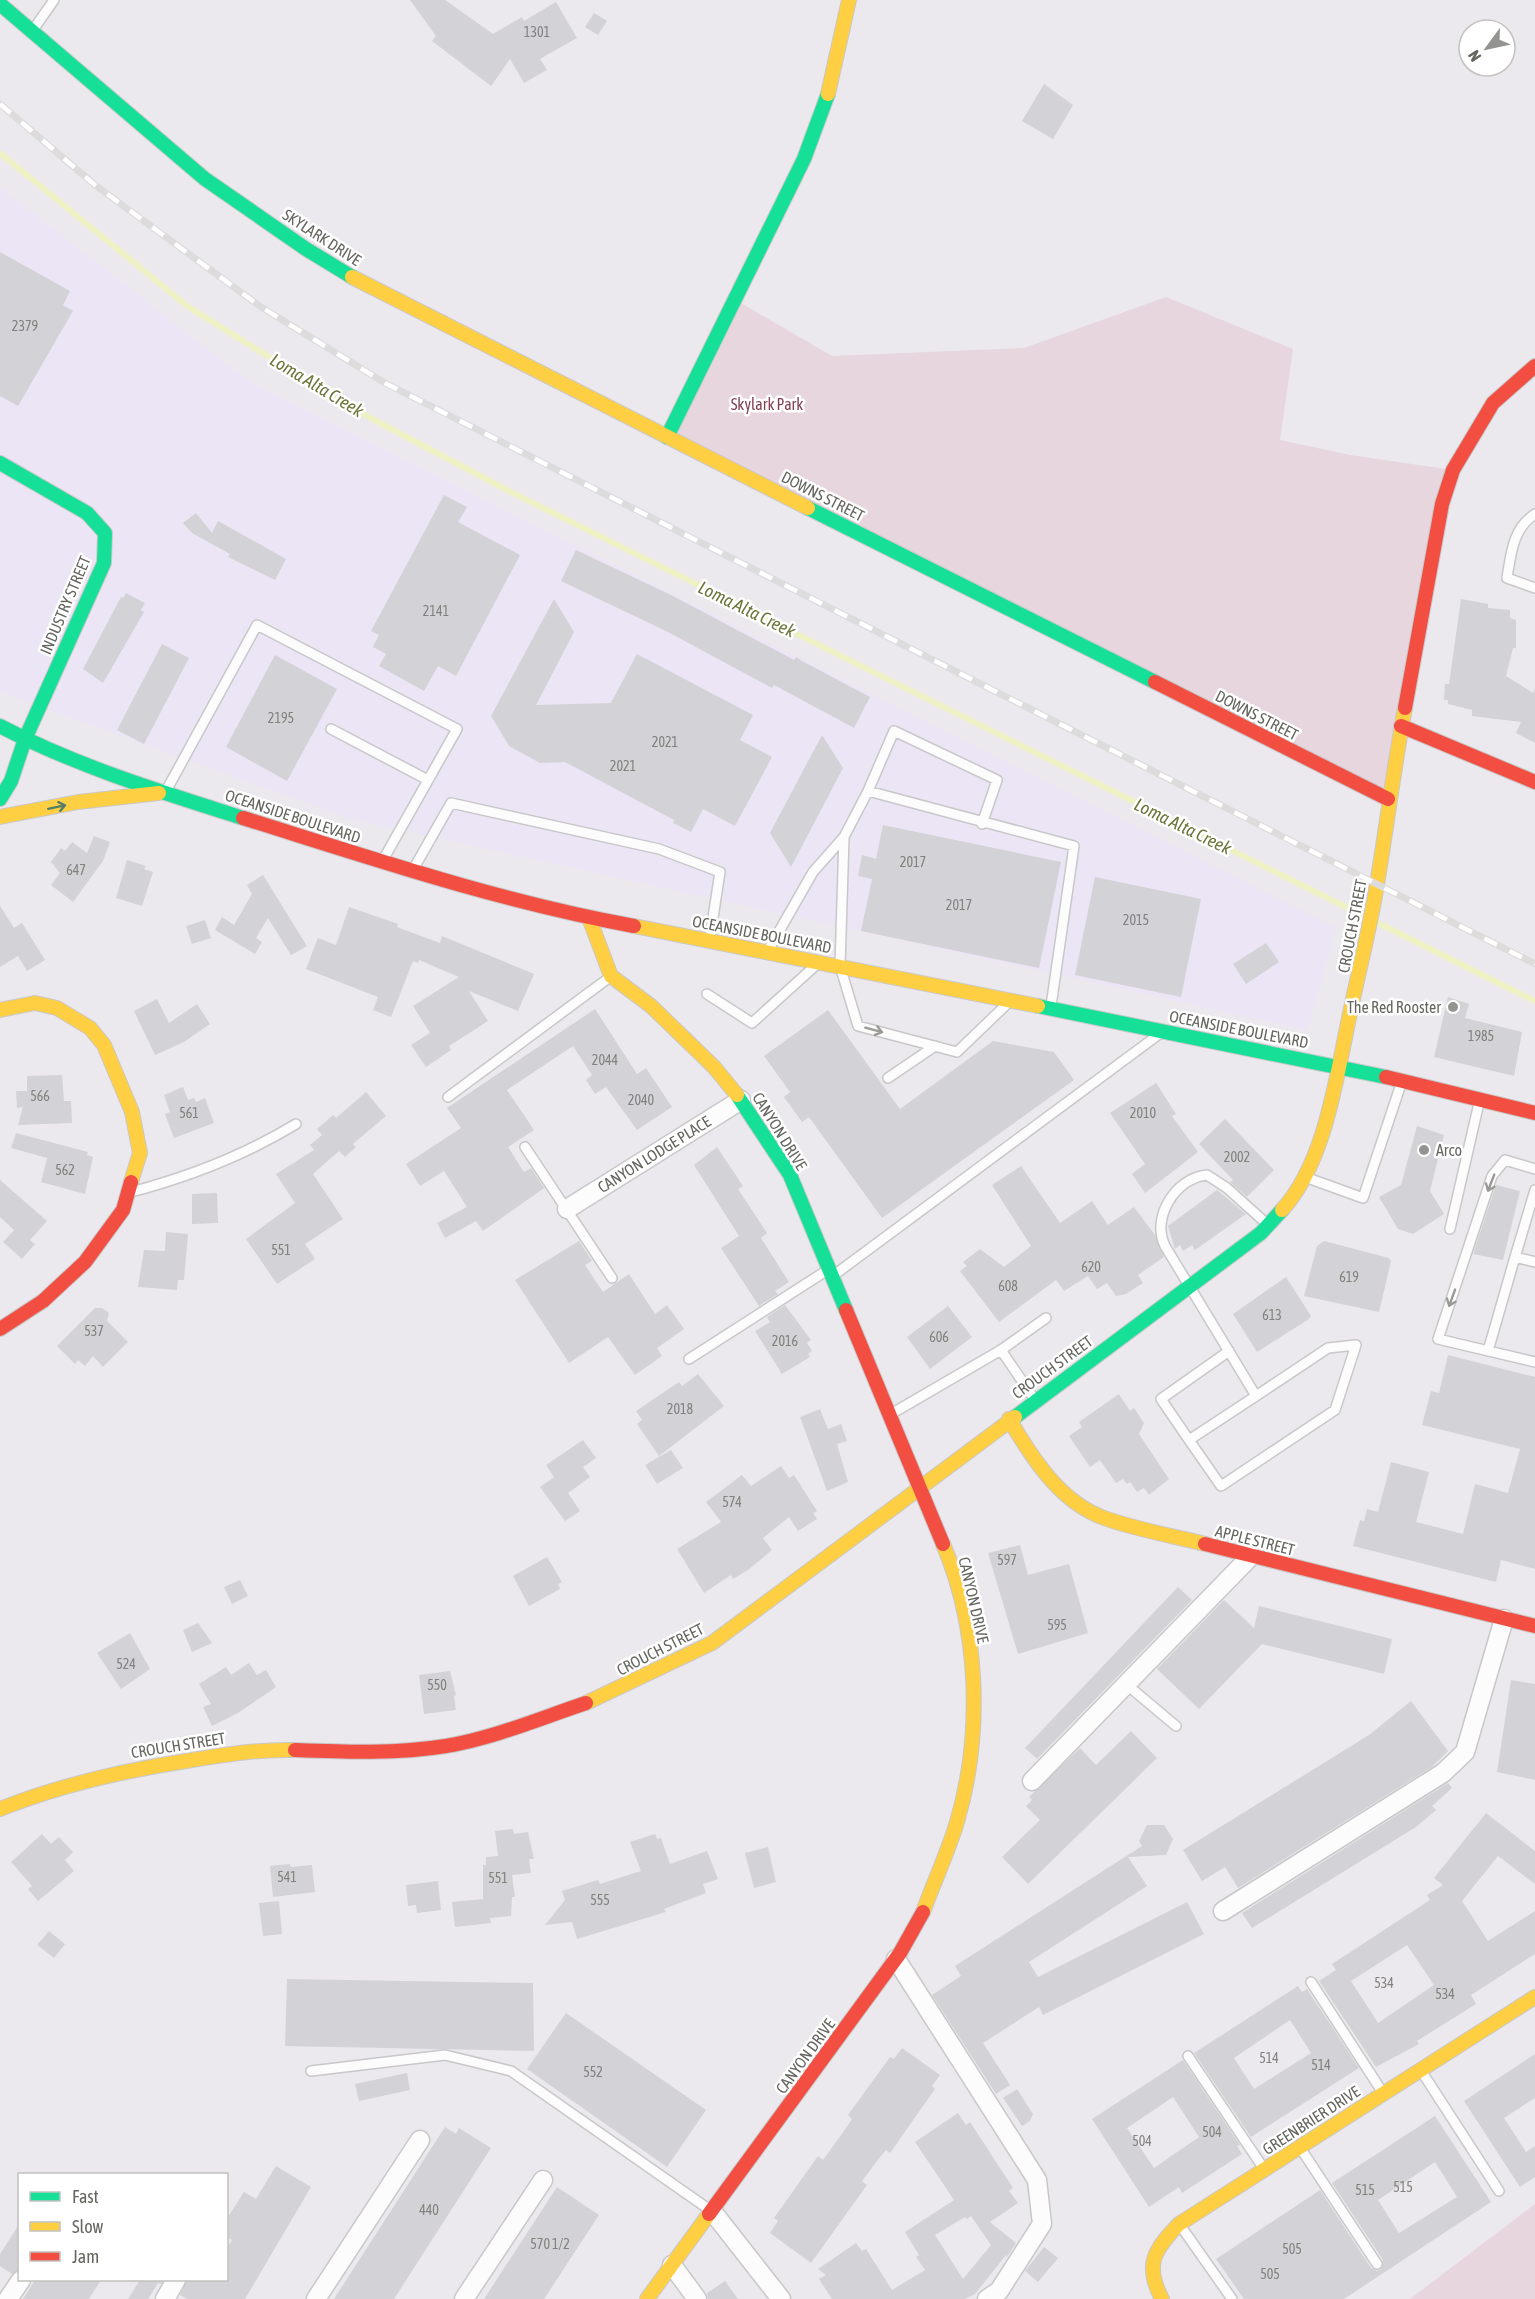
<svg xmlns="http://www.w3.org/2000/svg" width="1535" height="2299" viewBox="0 0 1535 2299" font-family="'Asap Condensed',sans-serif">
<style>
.commercial{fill:#ece5f5}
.green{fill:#e7d6de}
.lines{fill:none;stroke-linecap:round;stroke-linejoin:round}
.stream{stroke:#eef1c3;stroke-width:6}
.building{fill:#d3d2d6;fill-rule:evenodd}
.lane-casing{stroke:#c8c7c9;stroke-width:12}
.street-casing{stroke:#c8c7c9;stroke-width:21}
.fast-casing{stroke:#c8c8c9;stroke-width:16}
.slow-casing{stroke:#c8c8c9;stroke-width:16}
.jam-casing{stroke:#c8c8c9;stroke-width:16}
.lane{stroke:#fcfcfc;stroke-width:9}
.street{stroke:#fcfcfc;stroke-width:18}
.fast{stroke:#16e098;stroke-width:14}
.slow{stroke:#ffcf43;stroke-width:14}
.jam{stroke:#f24e42;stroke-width:14}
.rail-casing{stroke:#dddcdc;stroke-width:7}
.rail{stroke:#fff;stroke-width:4.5;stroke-dasharray:14;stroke-linecap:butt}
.oneway{stroke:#547e6a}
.oneway2{stroke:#999a96}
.poi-dot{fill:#939491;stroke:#fff;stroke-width:2}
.labels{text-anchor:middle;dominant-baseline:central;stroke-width:5;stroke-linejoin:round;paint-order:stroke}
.number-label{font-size:14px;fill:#81827e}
.street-label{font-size:16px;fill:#64665f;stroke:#fff}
.park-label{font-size:16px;fill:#834155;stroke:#fff}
.poi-label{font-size:16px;fill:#64665f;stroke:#fff;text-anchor:end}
.water-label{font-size:18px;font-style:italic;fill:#6c753a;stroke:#fff}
</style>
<rect width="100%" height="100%" fill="#ebe9ee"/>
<!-- commercial -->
<path class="commercial" d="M0,187L250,382L1336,927L1308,1030L351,819L0,692Z"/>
<!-- green -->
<path class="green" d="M1166,297L1293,349L1280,440L1350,455L1453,470L1388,799L667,437L734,299L832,356L1024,348Z
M1535,2204V2299H1410Z"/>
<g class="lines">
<!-- stream -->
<path class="stream" d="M0,153L187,306L346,405L505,489L1364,916
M1374,921L1535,1001"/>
</g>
<!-- building -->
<path class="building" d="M410,0H445L493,34L522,17L524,21L556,2L577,38L540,59L547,70L524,83L510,59L491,86L432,41L436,36Z
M594,13L607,21L598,35L585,27Z
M1044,84L1073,105L1053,139L1022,121Z
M0,252L70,291L63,305L73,311L18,406L0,396Z
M444,495L467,507L458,522L520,555L456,676L438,666L424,691L379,666L386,654L373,647L379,635L371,631Z
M196,513L212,533L218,521L286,559L275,580L228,557L230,554L192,533L183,523Z
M576,550L671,595L794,660L796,657L802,661L870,697L854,728L774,685L772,688L668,632L561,581Z
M126,593L145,603L141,610L144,612L103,683L83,669L121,597L123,598Z
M554,599L574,632L536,705L611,703L637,654L753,715L740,740L772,757L735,826L703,809L691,832L673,823L674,820L565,762L540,763L509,746L491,716Z
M1461,599L1488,604V608L1510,610V618L1516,620V648H1513L1506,676L1533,693L1535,688V743L1516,733L1521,722L1472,716V710L1448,704V700H1444L1445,684H1449Z
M162,644L189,658L144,744L117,730Z
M275,655L337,689L287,781L226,747Z
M822,735L843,768L791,867L770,833Z
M883,825L1061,862L1039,968L861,931L872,879L858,876L862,855L876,859Z
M94,836L110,842L103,861L73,902L51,885L60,873L51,862L61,848L65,851L72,842L87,853Z
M127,860L146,866L144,869L153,872L142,906L116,898Z
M263,875L307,946L291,955L268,918L256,938L262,942L255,954L215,930L222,917L234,925L252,894L247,885Z
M1095,877L1201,899L1181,997L1075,975Z
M0,906L14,928L22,923L45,960L27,971L18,956L0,967Z
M349,907L398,924L397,927L440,943L442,936L534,974L518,1011L469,991L488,1021L449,1046L451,1050L426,1067L411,1045L430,1033L413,1006L459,977L419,960L418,963L413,961L391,1017L373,1010L378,997L306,969L318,938L336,945Z
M205,920L211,938L192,944L186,926Z
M1266,943L1279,962L1246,984L1233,964Z
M1448,997L1469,1004L1465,1018L1522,1032L1514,1076L1434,1057Z
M157,999L169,1023L197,1004L210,1024L184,1042L155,1055L134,1011Z
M595,1009L637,1074L646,1068L672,1107L637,1130L606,1087L595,1094L586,1080L592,1075L573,1046L507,1090L534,1130L508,1147L524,1172L531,1168L544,1188L483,1231L476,1221L445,1238L437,1223L467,1207L444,1171L420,1186L406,1164L461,1128L447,1108Z
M828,1010L900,1109L993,1041L1054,1052L1074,1080L882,1218L809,1117L802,1122L784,1097L790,1092L764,1056Z
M62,1075L64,1101H71L72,1123L18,1125L23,1107L17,1108L16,1091H27V1076Z
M1156,1083L1176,1114L1172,1116L1198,1152L1145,1193L1132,1174L1145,1164L1110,1113Z
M183,1087L188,1100L194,1098L196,1102L205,1098L214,1123L174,1138L165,1114L170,1112L164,1095Z
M366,1092L386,1116L353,1144L356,1147L345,1157L339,1151L313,1174L343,1219L305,1244L315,1259L277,1284L246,1239L295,1203L276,1174L314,1150L310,1145L322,1135L317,1129L333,1115L336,1118Z
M1225,1119L1274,1170L1247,1197L1230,1182L1233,1180L1199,1144Z
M1417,1126L1444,1135L1430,1191L1444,1214L1413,1234L1398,1229L1379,1197L1401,1185Z
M16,1133L88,1152L87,1155L93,1157L85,1194L41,1182L47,1158L11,1148Z
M717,1147L743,1186L738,1189L767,1233L761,1238L789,1282L775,1291L778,1294L759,1306L721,1248L739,1236L694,1165Z
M1021,1166L1060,1223L1092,1201L1108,1225L1134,1207L1155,1235L1164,1257L1138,1275L1143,1283L1126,1294L1116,1296L1107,1283L1097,1289L1088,1276L1064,1291L1056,1280L999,1322L960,1271L967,1266L963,1262L980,1249L1004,1267L1031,1246L992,1185Z
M0,1180L47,1221L30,1240L35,1244L22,1259L3,1242L14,1230L0,1217Z
M1496,1185L1520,1191L1503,1260L1473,1254Z
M1217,1190L1246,1214L1195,1250L1192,1245L1183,1251L1180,1245L1175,1249L1168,1226Z
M217,1193L218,1223L192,1224V1194Z
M166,1232L188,1234L184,1280H178L177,1290L138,1287L144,1250L165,1251Z
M579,1241L592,1261L585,1265L603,1292L629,1274L655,1314L667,1305L684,1329L657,1348L662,1356L635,1375L608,1337L569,1363L515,1280Z
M1324,1241L1389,1258L1391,1261L1379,1312L1304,1296L1317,1246Z
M1286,1277L1311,1316L1309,1319L1257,1352L1233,1314Z
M785,1305L811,1340L807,1343L812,1351L808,1354L810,1357L782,1374L755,1331L770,1322L767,1317Z
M948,1306L972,1337L930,1369L907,1337Z
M95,1308H102L109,1313L107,1321L128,1342L103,1367L93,1356L85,1366L78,1360L75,1364L57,1346Z
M1448,1355L1535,1377V1569L1501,1560L1496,1582L1353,1546L1360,1520L1364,1521L1367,1509L1378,1512L1391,1462L1429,1472L1416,1522L1463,1534L1475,1484L1508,1493L1520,1449L1422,1425L1431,1391L1439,1393Z
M698,1374L724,1406L659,1456L637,1424L642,1420L636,1411L679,1382L682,1386Z
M1119,1394L1130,1411L1134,1408L1144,1423L1139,1434L1169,1479L1149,1495L1144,1488L1137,1492L1130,1482L1127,1484L1123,1479L1116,1483L1100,1460L1090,1467L1069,1436L1082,1427L1079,1422Z
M820,1409L828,1429L841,1424L847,1441L837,1444L848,1482L827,1491L800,1417Z
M583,1440L596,1458L583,1467L590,1477L568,1493L580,1511L565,1521L540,1487L554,1477L546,1465Z
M671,1450L683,1468L657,1484L645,1465Z
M781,1466L789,1478L794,1475L817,1511L813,1513L817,1519L798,1531L789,1517L763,1538L772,1550L748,1570L733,1579L731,1575L704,1593L677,1549L721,1522L706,1502L742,1475L751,1486Z
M1020,1545L1028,1575L1069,1564L1088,1633L1018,1654L988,1553Z
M547,1557L562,1582L558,1584L560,1589L529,1606L513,1576Z
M240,1580L248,1596L232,1604L224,1587Z
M1178,1587L1192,1600L1037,1759L1025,1748Z
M1224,1600L1254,1628L1259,1606L1392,1639L1384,1674L1262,1644L1199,1709L1157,1669Z
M198,1623L212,1643L192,1652L183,1630Z
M130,1633L150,1669L121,1689L97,1653Z
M249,1663L257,1675L266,1670L276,1687L238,1713L212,1726L203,1707L211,1704L199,1684L226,1667L231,1675Z
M450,1671L456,1695L454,1696L456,1710L424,1714L419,1675Z
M1511,1680L1535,1684V1780L1497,1772Z
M1411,1701L1448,1751L1432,1767L1238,1888L1225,1867L1202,1881L1183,1850L1369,1735Z
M1131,1731L1157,1758L1028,1884L1002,1857L1040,1820L1026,1806L1032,1800L1029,1797L1080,1748L1096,1765Z
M1448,1783L1452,1788L1432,1806L1436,1810L1416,1827L1252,1928L1242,1913Z
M1486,1813L1535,1851V1884L1498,1856L1462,1901L1488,1941L1535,1911V1954L1471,1995L1476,2004L1417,2041L1419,2044L1376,2067L1319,1981L1336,1970L1332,1964L1430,1900L1427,1895L1443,1885L1434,1878ZM1407,1945L1434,1985L1378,2023L1351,1981Z
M1147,1825H1164L1173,1839L1166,1855L1128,1857L1147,1886L1029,1962L1038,1977L1187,1902L1204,1934L1043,2015L1039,2007L983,2043L1010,2085L996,2094L932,1995L961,1976L955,1966L1142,1846L1139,1841Z
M513,1829L514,1834L528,1832L534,1859H529L531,1873L512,1875L515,1897H512L511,1916L490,1918L491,1923L455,1927L452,1902L483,1899V1865H486V1857L498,1856L495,1831Z
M42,1834L51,1844L59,1837L73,1852L65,1860L74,1871L38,1901L28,1889L32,1886L11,1862Z
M655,1834L657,1839L661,1838L670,1864L707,1851L718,1879L703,1884L706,1893L664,1909L666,1912L577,1939L572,1922L545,1925L565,1900L562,1891L598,1880L600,1884L641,1871L630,1842Z
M768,1847L776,1882L754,1888L745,1853Z
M290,1864L291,1867L312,1865L315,1892L273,1897L270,1866Z
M438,1881L441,1910L417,1913L416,1905L408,1906L406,1885Z
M279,1901L282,1934L263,1936L259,1903Z
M49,1931L65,1944L54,1958L37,1945Z
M287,1979L533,1983L534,2051L285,2046Z
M1298,1986L1302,1992L1307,1989L1359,2068L1251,2137L1194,2053ZM1290,2020L1311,2053L1254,2089L1234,2058Z
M566,2013L706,2110L667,2167L527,2069Z
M902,2048L940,2075L932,2086L935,2089L890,2153L886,2150L880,2157L862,2181L867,2185L811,2263L770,2233L778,2221L774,2218L818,2156L823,2160L844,2131L852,2119L848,2115L890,2057L894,2059Z
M1535,2054V2098L1504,2118L1526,2152L1535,2146V2177L1520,2187L1464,2101Z
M1183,2060L1240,2145L1237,2146L1242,2154L1182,2193L1179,2187L1149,2207L1092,2119ZM1173,2097L1199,2137L1154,2168L1127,2128Z
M407,2073L410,2090L359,2101L355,2084Z
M1017,2089L1033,2114L1030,2121L1022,2126L1003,2098Z
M958,2113L966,2125L970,2122L1013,2188L1009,2191L1018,2203L990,2222L1016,2243L1007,2257L1006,2255L975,2294L965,2299H832L819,2279L826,2275L818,2269L856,2243L862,2251L866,2249L892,2290L925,2270L916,2257L919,2255L905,2232L954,2200L915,2142ZM971,2216L991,2245L963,2279L935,2235L965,2217L967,2219Z
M1435,2116L1491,2202L1344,2299H1244L1216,2259L1320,2190L1371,2268L1377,2271L1381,2269L1383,2260L1332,2183ZM1435,2162L1457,2197L1399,2233L1378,2200Z
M445,2127L456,2134L459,2128L491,2148L394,2299H334Z
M276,2166L311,2187L245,2299H187L180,2295L187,2280H226V2250L232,2240L226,2237V2220L244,2192L256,2199Z
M557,2187L599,2215L544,2299H484Z
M20,2223V2269L12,2274L0,2266V2254Z
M1044,2247L1058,2258L1038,2282L1025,2271Z
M35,2280H101L89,2299H23Z
M140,2280H163L161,2284L158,2283L148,2299H128Z
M725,2281L738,2299H708L707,2293Z"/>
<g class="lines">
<defs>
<path id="lane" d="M33,30L54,0
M1535,514C1513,528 1511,553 1507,578L1535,588
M331,729L428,780
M166,791L257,625L457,729L383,860
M868,791L894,731L997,780L982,824
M844,837L840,966L858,1026L957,1052L1007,1004
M414,868L451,803L659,849L720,872L710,937
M769,949L813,872L844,837L868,791L1074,846L1051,1006
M707,994L752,1023L815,966
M888,1078L935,1046
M448,1097L610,977
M525,1147L612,1278
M1535,1169L1505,1160L1492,1176L1438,1339L1535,1362
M1305,1177L1363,1198L1401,1084
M131,1192C188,1177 245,1155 296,1124
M1450,1229L1479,1103
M1515,1257L1535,1190
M834,1275L1158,1035
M1001,1350L1046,1318
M1488,1351L1515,1257L1535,1262
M689,1359L829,1269
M1256,1396L1328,1348L1356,1345L1335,1410L1221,1486L1189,1440L1256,1396L1165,1246C1151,1218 1175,1178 1207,1175L1227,1188L1267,1224
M891,1414L1001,1350L1035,1400
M1189,1440L1161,1399L1229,1351
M1126,1684L1176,1726
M1311,1982L1383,2093
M1188,2056L1264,2169
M311,2071L445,2055L511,2071L710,2210
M1422,2072L1499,2191
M1301,2149L1377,2264
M1180,2225L1232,2299"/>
<path id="street" d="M567,1209L741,1100
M1032,1781L1251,1556
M1223,1911L1443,1773L1465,1752L1504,1619
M896,1959L1037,2180L1042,2224L999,2291L987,2299
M712,2211L781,2299
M672,2265L697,2299
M8,2299L21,2280
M165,2299L176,2280
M316,2299L420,2140
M464,2299L543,2180"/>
<path id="fast" d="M0,4L205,179L306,249L352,277
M667,437L804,159L828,94
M0,463L87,513L105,533L104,563L25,739L11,781L0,799
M808,508L1155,682
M0,726C76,766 161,792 243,818
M1038,1006L1386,1077
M737,1095L790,1175L846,1310
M1015,1417L1261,1233L1282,1210"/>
<path id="slow" d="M828,94L849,0
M352,277L808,508
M0,817L78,802L159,793
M589,918L611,976L651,1006L714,1067L737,1095
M634,926L1038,1006
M0,1010L35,1003L57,1008L90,1028L104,1045L132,1112L140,1153L131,1182
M1282,1210C1325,1163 1336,1079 1349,1018C1358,973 1370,929 1377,884C1387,825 1394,766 1405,708
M1009,1419C1032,1458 1061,1504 1107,1519C1139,1530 1173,1536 1205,1544
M586,1703L712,1643L1015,1417
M0,1809C60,1785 122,1771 186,1761C223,1755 257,1749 295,1750
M923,1912C934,1882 948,1852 957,1822C983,1734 979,1628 943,1544
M647,2299L709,2214
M1162,2299C1144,2265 1154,2250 1179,2224L1535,1997"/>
<path id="jam" d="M1155,682L1388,799
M1405,708L1442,504L1453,470L1493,403L1535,366
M1401,726L1535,782
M243,818C371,858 501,902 634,926
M1386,1077L1535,1113
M846,1310L943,1544
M0,1329L43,1301L85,1262L123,1210L131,1182
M1205,1544L1535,1626
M295,1750C346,1752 396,1754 446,1746C494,1738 541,1718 586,1703
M709,2214L900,1953L923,1912"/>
</defs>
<!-- lane casing -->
<use href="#lane" class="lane-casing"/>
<!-- street casing -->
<use href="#street" class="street-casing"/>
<!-- fast casing -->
<use href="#fast" class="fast-casing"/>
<!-- slow casing -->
<use href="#slow" class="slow-casing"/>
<!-- jam casing -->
<use href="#jam" class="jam-casing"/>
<!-- lane -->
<use href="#lane" class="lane"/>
<!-- street -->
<use href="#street" class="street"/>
<!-- fast -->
<use href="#fast" class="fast"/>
<!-- slow -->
<use href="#slow" class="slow"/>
<!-- jam -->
<use href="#jam" class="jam"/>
<defs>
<path id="rail" d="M0,104L95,185L261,307L385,383L1535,964"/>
</defs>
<!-- rail casing -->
<use href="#rail" class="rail-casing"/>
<!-- rail -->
<use href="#rail" class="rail"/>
</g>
<!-- one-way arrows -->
<defs><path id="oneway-shaft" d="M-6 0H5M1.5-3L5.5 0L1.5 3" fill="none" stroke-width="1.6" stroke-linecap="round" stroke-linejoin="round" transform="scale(1.5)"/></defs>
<use class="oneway" href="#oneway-shaft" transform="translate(57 807) rotate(-12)"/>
<g class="oneway2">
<use href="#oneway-shaft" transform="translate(874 1030) rotate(15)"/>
<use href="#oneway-shaft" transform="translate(1491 1183) rotate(111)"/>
<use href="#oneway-shaft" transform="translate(1452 1298) rotate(110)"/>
</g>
<!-- markers -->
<g class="poi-dot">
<circle cx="1453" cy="1007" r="6"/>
<circle cx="1424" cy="1150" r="6"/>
</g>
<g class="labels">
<!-- number labels -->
<g class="number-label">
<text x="537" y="32">1301</text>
<text x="25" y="326">2379</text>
<text x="436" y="611">2141</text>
<text x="281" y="718">2195</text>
<text x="665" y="742">2021</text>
<text x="623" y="766">2021</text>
<text x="913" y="862">2017</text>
<text x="76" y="870">647</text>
<text x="959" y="905">2017</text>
<text x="1136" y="920">2015</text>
<text x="1481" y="1036">1985</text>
<text x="605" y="1060">2044</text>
<text x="40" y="1096">566</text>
<text x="641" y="1100">2040</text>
<text x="189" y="1113">561</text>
<text x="1143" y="1113">2010</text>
<text x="1237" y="1157">2002</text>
<text x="65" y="1170">562</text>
<text x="281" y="1250">551</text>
<text x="1091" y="1267">620</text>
<text x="1349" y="1277">619</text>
<text x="1008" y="1286">608</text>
<text x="1272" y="1315">613</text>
<text x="94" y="1331">537</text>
<text x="939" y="1337">606</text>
<text x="785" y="1341">2016</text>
<text x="680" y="1409">2018</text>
<text x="732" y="1502">574</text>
<text x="1007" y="1560">597</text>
<text x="1057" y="1625">595</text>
<text x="126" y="1664">524</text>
<text x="437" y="1685">550</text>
<text x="287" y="1877">541</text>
<text x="498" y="1878">551</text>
<text x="600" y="1900">555</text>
<text x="1384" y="1983">534</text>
<text x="1445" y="1994">534</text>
<text x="1269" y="2058">514</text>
<text x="1321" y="2065">514</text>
<text x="593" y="2072">552</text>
<text x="1212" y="2132">504</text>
<text x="1142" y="2141">504</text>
<text x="1403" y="2187">515</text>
<text x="1365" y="2190">515</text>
<text x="429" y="2210">440</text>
<text x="550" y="2244">570 1/2</text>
<text x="1292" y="2249">505</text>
<text x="1270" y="2274">505</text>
</g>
<!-- street labels -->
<g class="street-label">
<text transform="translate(322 237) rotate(33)">SKYLARK DRIVE</text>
<text transform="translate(823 496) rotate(27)">DOWNS STREET</text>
<text transform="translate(65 605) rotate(-67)">INDUSTRY STREET</text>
<text transform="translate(1257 715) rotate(27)">DOWNS STREET</text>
<text transform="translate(293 816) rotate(18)">OCEANSIDE BOULEVARD</text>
<text transform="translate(1352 926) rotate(-79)">CROUCH STREET</text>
<text transform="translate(762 934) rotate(11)">OCEANSIDE BOULEVARD</text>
<text transform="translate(1239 1029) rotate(11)">OCEANSIDE BOULEVARD</text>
<text transform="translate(780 1131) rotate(58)">CANYON DRIVE</text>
<text transform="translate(654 1154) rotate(-32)">CANYON LODGE PLACE</text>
<text transform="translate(1052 1367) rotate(-36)">CROUCH STREET</text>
<text transform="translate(1255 1540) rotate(14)">APPLE STREET</text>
<text transform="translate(974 1600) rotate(77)">CANYON DRIVE</text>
<text transform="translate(660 1649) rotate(-27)">CROUCH STREET</text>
<text transform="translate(178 1745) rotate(-9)">CROUCH STREET</text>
<text transform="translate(805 2056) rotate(-54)">CANYON DRIVE</text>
<text transform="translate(1311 2120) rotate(-33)">GREENBRIER DRIVE</text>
</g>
<!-- park labels -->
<g class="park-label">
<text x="767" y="404">Skylark Park</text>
</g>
<!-- poi labels -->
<g class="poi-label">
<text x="1441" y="1007">The Red Rooster</text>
<text x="1436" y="1150" text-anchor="start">Arco</text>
</g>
<!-- water labels -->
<g class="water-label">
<text transform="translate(317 385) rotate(31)">Loma Alta Creek</text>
<text transform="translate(747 609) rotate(26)">Loma Alta Creek</text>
<text transform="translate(1183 826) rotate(26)">Loma Alta Creek</text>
</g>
</g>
<!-- legend -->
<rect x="18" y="2173" width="210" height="108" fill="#ffffff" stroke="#c1c2bf" stroke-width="1.5"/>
<rect x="30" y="2192" width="30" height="9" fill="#16e098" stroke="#c1c2bf" stroke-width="1.5"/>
<text x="72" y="2203" font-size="18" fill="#64665f">Fast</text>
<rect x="30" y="2222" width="30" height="9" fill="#ffcf43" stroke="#c1c2bf" stroke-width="1.5"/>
<text x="72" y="2233" font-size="18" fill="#64665f">Slow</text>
<rect x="30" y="2252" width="30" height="9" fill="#f24e42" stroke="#c1c2bf" stroke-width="1.5"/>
<text x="72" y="2263" font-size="18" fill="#64665f">Jam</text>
<!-- north arrow -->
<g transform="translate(1487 48) rotate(237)"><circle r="28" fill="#ffffff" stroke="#c1c2bf" stroke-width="1.5"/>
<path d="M0-4.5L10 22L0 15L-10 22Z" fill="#939491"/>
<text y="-9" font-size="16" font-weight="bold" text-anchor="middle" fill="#64665f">N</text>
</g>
</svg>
